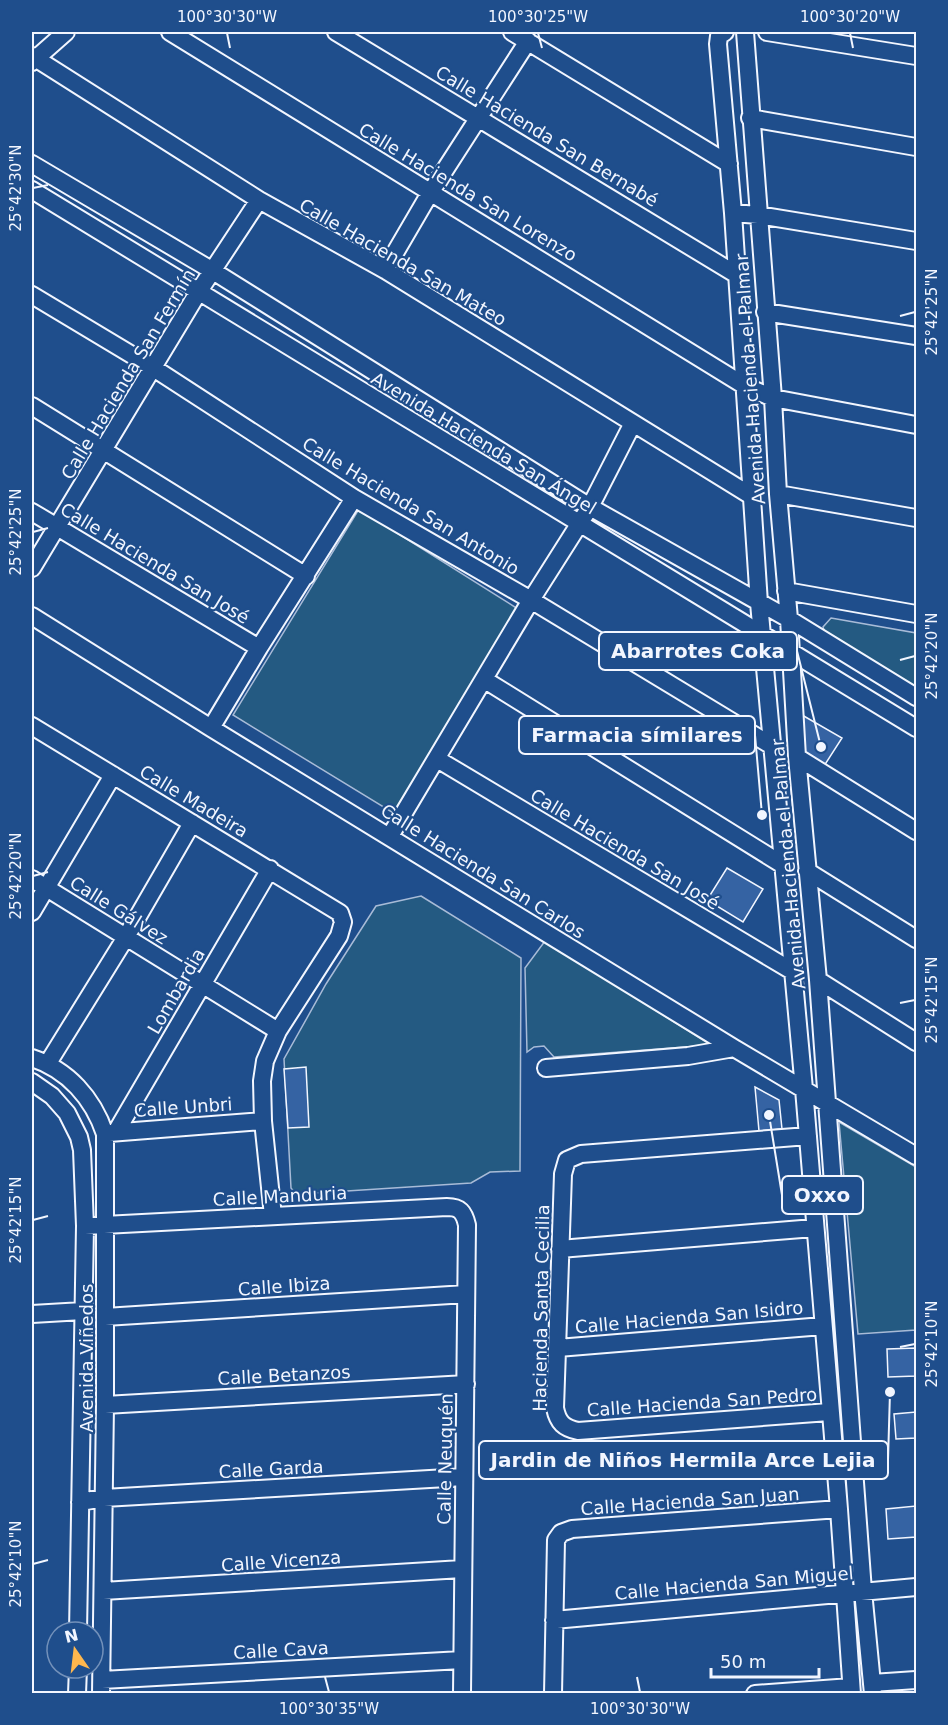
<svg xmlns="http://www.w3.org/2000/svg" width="948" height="1725" viewBox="0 0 948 1725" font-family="'DejaVu Sans',sans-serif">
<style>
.green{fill:#245a82;stroke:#a8bbd7;stroke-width:1.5}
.building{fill:#3563a3;stroke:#f2f6ff;stroke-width:1.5}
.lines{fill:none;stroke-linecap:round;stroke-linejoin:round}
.minor-casing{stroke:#f2f6ff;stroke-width:20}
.minor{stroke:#1f4e8c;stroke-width:16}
.ticks{fill:none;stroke:#f2f6ff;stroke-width:2}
.labels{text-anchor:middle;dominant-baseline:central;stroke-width:4.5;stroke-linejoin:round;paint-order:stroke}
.street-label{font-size:18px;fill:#f2f6ff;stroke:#1f4e8c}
.leader{fill:none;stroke:#f2f6ff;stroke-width:2}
.callout-dot{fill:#f2f6ff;stroke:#1f4e8c;stroke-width:2}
.callout{fill:#1f4e8c;stroke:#f2f6ff;stroke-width:2}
.callout-label{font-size:20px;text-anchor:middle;font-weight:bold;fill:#f2f6ff}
.neatline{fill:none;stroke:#f2f6ff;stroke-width:2}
.ticks-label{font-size:15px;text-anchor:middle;fill:#f2f6ff}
</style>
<rect width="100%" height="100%" fill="#1f4e8c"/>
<!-- green -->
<path class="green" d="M359,509L518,609L395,814L233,715Z
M831,618L916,633V689L825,633L823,627Z
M421,896L521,958L520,1171L490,1172L471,1183L300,1194L294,1192L291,1188L284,1059L326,984L376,906Z
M545,941L711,1045L554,1057L544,1046L534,1047L527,1052L525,968Z
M839,1122L916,1167V1330L858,1334Z"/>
<!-- building -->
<path class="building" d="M802,715L842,738L824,766L805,755Z
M727,868L763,889L743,922L707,900Z
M306,1067L309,1127L288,1128L284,1069Z
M755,1087L779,1100L782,1129L759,1131Z
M916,1348V1376L888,1377L887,1349Z
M916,1412V1438L896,1439L894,1414Z
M916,1506V1537L888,1539L886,1509Z"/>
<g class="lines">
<defs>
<path id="minor" d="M170,32L745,386L773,398L916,425
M336,32L737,275
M512,32L729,164
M725,32L719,36L718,44L733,213L759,603L804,1089L839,1509L852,1694
M745,32L773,398L778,494L789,619L797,757L818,980L863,1591L873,1694
M767,32L916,56
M32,56L259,200L385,270L753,497
M32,62L66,32
M750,118L916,147
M32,164L213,271L590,507L789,619L916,697
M32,190L916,728
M733,213L758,215L916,241
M385,270L430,193L528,41
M32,295L152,367L354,498L531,600L772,746
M765,312L916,336
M32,406L306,576
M778,494L916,518
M32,512L259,648
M32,568L199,291L259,200
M786,591L916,614
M32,616L211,728L734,1048L916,1156
M485,680L783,865
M32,726L340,913L343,922L339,936L278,1031L265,1061L262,1081L263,1121L273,1216
M211,728L259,648L354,498
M797,757L916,831
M437,759L792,971
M390,836L531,600L590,507L633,423
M807,871L916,939
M32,879L278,1031
M32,912L113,775
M818,980L916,1042
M32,1058C68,1070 93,1098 105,1134V1405L101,1694
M48,1063L126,937L192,823
M546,1068L688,1056L734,1048
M32,1082L52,1096L67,1113L79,1137L82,1150L85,1226L78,1632
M116,1132L270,869
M109,1133L263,1121
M808,1136L581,1154L567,1160L563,1174L555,1408C558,1423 564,1428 578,1431L829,1412
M85,1226L447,1207C460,1207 464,1212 467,1225L462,1694
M560,1249L814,1228
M32,1314L83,1311
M105,1317L466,1294
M558,1348L823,1326
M105,1405L466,1384
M80,1502L104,1498L464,1477
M103,1591L462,1569
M554,1620L916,1587
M102,1680L462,1660
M872,1683L916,1680
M77,1694L78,1668
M553,1694L556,1540L561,1533L572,1529L839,1509
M755,1694L851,1687"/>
</defs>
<!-- minor casing -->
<use href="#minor" class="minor-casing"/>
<!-- minor -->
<use href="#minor" class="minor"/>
</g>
<!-- ticks -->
<path class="ticks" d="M227,33L230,48M538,33L542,48M850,33L853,48M33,188L48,185M900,316L915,312M33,532L48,528M900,660L915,656M33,876L48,872M900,1003L915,1000M33,1220L48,1216M900,1347L915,1344M33,1564L48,1560M325,1677L329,1692M637,1677L640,1692"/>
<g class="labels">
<!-- street labels -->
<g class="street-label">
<text transform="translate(547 136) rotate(31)">Calle Hacienda San Bernabé</text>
<text transform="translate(468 192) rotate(31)">Calle Hacienda San Lorenzo</text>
<text transform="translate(403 262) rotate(30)">Calle Hacienda San Mateo</text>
<text transform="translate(128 374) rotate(-59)">Calle Hacienda San Fermín</text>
<text transform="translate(750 379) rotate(-94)">Avenida Hacienda el Palmar</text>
<text transform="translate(484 443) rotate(31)">Avenida Hacienda San Ángel</text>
<text transform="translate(411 506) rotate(31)">Calle Hacienda San Antonio</text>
<text transform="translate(155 563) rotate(31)">Calle Hacienda San José</text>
<text transform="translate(194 801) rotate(31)">Calle Madeira</text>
<text transform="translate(625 849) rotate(31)">Calle Hacienda San José</text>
<text transform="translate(788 864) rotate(-95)">Avenida Hacienda el Palmar</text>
<text transform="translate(483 871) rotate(32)">Calle Hacienda San Carlos</text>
<text transform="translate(119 910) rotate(32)">Calle Gálvez</text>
<text transform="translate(176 991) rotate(-60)">Lombardia</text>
<text transform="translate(183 1107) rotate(-4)">Calle Unbri</text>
<text transform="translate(280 1196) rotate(-3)">Calle Manduria</text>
<text transform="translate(284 1286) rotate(-4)">Calle Ibiza</text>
<text transform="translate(541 1308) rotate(-89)">Hacienda Santa Cecilia</text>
<text transform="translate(689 1317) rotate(-5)">Calle Hacienda San Isidro</text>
<text transform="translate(86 1358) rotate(-90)">Avenida Viñedos</text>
<text transform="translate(284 1375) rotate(-3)">Calle Betanzos</text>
<text transform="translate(702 1402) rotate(-4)">Calle Hacienda San Pedro</text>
<text transform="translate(445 1459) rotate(-89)">Calle Neuquén</text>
<text transform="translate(271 1469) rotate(-3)">Calle Garda</text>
<text transform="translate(690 1501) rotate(-4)">Calle Hacienda San Juan</text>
<text transform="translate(281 1561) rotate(-4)">Calle Vicenza</text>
<text transform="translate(734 1583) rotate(-5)">Calle Hacienda San Miguel</text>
<text transform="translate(281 1650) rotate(-3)">Calle Cava</text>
</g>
</g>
<!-- callouts -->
<path class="leader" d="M821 747L797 651M762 815L755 735M769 1115L782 1195M890 1392L888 1460"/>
<g class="callout-dot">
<circle cx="821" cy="747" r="6"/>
<circle cx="762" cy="815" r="6"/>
<circle cx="769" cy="1115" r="6"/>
<circle cx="890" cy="1392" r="6"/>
</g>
<g class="callout">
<rect x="599" y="632" width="198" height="38" rx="6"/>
<rect x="519" y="716" width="236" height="38" rx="6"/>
<rect x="782" y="1176" width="81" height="38" rx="6"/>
<rect x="479" y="1441" width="409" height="38" rx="6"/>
</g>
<g class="callout-label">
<text x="698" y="658">Abarrotes Coka</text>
<text x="637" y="742">Farmacia símilares</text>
<text x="822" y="1202">Oxxo</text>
<text x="683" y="1467">Jardin de Niños Hermila Arce Lejia</text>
</g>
<!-- border -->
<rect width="948" height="1725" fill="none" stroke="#1f4e8c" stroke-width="66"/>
<!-- north arrow -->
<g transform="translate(75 1650) rotate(346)"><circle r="28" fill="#1f4e8c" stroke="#7391ba" stroke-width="1.5"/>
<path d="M0-4.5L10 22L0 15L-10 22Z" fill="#ffb74d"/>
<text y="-9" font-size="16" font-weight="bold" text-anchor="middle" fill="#f2f6ff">N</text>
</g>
<!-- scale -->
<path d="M711 1668v9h108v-9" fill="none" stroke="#f2f6ff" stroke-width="3"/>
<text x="720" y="1668" font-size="18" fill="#f2f6ff" stroke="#1f4e8c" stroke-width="4.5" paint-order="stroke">50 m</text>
<rect x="33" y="33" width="882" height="1659" class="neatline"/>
<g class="ticks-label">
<text x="227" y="22">100°30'30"W</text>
<text x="538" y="22">100°30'25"W</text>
<text x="850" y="22">100°30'20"W</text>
<text transform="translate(16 188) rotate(-90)" y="5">25°42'30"N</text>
<text transform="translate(932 312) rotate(-90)" y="5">25°42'25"N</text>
<text transform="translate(16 532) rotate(-90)" y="5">25°42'25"N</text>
<text transform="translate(932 656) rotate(-90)" y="5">25°42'20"N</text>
<text transform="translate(16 876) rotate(-90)" y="5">25°42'20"N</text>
<text transform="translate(932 1000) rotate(-90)" y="5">25°42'15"N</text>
<text transform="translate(16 1220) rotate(-90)" y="5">25°42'15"N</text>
<text transform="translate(932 1344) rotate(-90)" y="5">25°42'10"N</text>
<text transform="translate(16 1564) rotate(-90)" y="5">25°42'10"N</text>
<text x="329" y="1714">100°30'35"W</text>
<text x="640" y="1714">100°30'30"W</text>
</g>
</svg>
